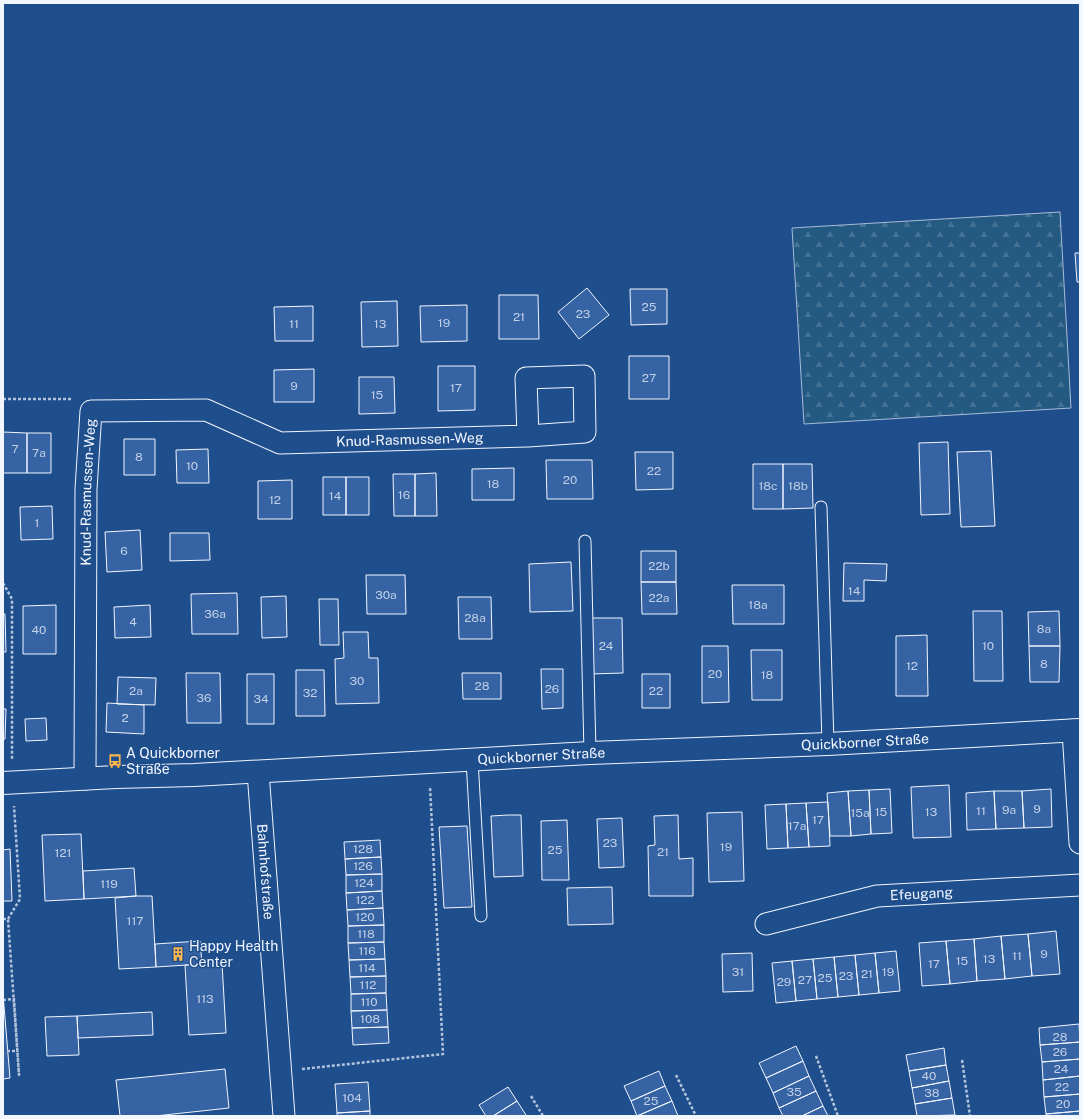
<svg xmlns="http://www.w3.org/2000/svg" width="1083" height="1119" viewBox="0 0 1083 1119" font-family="'Public Sans',sans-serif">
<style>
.forest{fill:url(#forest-firs);stroke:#a8bbd7}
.building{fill:#3563a3;stroke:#f2f6ff}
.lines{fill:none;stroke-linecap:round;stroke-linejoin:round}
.service-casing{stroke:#f2f6ff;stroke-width:13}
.minor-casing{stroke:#f2f6ff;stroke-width:23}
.tertiary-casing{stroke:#f2f6ff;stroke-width:24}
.path{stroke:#b3c4dc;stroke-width:2.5;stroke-dasharray:3 2;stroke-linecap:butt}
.service{stroke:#1f4e8c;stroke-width:11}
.minor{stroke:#1f4e8c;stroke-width:21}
.tertiary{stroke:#1f4e8c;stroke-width:22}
.labels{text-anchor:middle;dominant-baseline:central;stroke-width:3;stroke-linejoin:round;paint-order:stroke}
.number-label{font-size:12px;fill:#c3d1e8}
.street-label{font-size:14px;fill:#f2f6ff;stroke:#1f4e8c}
.poi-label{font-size:14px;fill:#f2f6ff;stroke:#1f4e8c;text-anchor:start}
</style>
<defs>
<pattern id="forest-firs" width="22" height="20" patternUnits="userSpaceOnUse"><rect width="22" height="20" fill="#245a82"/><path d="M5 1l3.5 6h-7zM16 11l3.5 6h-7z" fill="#447295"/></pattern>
</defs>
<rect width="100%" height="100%" fill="#1f4e8c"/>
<!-- forest -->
<path class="forest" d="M1060,212L1071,408L804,424L792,228Z"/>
<!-- building -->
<path class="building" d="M1075,253H1080V282H1077Z
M587,288L609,315L579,339L558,312Z
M630,289H667V324L631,325Z
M499,295H538L539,339H499Z
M397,301L398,346L362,347L361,302Z
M467,305V341L421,342L420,306Z
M313,306V341H275L274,307Z
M629,356H669V399H629Z
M438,366H475V410L438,411Z
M314,369V402H274V370Z
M359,377H394L395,413L359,414Z
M3,432L27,433V473H3Z
M27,433H51V473H27Z
M124,439H155V475H124Z
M948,442L950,514L921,515L919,443Z
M208,449L209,483H177L176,450Z
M991,451L995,526L961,527L957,452Z
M635,452H673V489L636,490Z
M546,460H592L593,499H547Z
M753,464H783V509H753Z
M783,464H812L813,508L783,509Z
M514,468V500H472V469Z
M436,473L437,516H415V474Z
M393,474H415V516H394Z
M323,477H346V515H323Z
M346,477H369V515H346Z
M292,480V519H258V481Z
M52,506L53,539L21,540L20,507Z
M140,530L142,570L107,572L105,532Z
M170,533H209L210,560L170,561Z
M641,551H676V582H641Z
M571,562L573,611L530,612L529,564Z
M844,563L887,564L886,581L864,580V601H843Z
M366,575H405L406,614H367Z
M641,582H676L677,614H642Z
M732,585H784V624H733Z
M237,593L238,634H192L191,594Z
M286,596L287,637L262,638L261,597Z
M458,597H491L492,639H459Z
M319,599H338L339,645H320Z
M56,605V654H23V606Z
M150,605L151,637L115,638L114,607Z
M973,611H1002L1003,681H974Z
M1059,611L1060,646H1029L1028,612Z
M3,614H5L6,652H3Z
M589,618H622L623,673L590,674Z
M343,632H368L369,658H378L379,703L336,704L335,659L344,658Z
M927,635L928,696H896V636Z
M702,646H728L729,702L702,703Z
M1029,646H1060L1059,682H1030Z
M751,650H782V700H752Z
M541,669H563V708L542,709Z
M296,670H324L325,716H296Z
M186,673H220L221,723H187Z
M462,673H501V699H463Z
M247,674H274V724H247Z
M642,674H670V708H642Z
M118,677L156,678L155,705L117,704Z
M107,703L144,705V734L106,732Z
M3,709H6L5,739H3Z
M46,718L47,740L26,741L25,719Z
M949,785L951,837L913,838L911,787Z
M890,789L892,833L871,834L869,790Z
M1051,789L1052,827L1024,828L1022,791Z
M869,790L871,834L851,836L848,791Z
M848,791L851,836H830L827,793Z
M994,791L996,829L967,830L966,793Z
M994,791H1022L1024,828L996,829Z
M828,802L830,846L809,847L806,803Z
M806,803L809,847L788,848L786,804Z
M786,804L788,848L767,849L765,805Z
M742,812L744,881L709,882L707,813Z
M508,815H521L523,876L494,877L491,816Z
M678,815L679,859L693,858V896H649L648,846L655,845L654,816Z
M622,818L624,867L599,868L597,819Z
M567,820L569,880H542L541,821Z
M467,826L472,907L444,908L439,827Z
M81,834L84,899L45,901L42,835Z
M380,840L381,857L345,859L344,842Z
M10,849L12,901H3V850Z
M381,857L382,874L346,875L345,859Z
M134,868L136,896L84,899L83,871Z
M382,874V891L346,893V875Z
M612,887L613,924L568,925L567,888Z
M382,891L383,908L347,910L346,893Z
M136,896H152L156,967L119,969L115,898Z
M383,908L384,925L348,926L347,910Z
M384,925V942L348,943V926Z
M1056,931L1060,974L1032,976L1028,934Z
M1028,934L1032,976L1005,979L1001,936Z
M1001,936L1005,979L977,981L974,939Z
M974,939L977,981L950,984L946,941Z
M200,941L202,964L156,967L155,944Z
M946,941L950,984L922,986L919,943Z
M384,942L385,959L349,960L348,943Z
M896,951L900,991L879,993L875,953Z
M752,953L753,991L723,992L722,954Z
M875,953L879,993L859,995L855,955Z
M855,955L859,995L838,997L834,957Z
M834,957L838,997L817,999L813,959Z
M385,959L386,976L350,977L349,960Z
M813,959L817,999L796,1001L792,961Z
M792,961L796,1001L776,1003L772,963Z
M222,963L226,1033L189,1035L185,965Z
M386,976V993L351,994L350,977Z
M386,993L387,1010L351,1011V994Z
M3,994L10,1078L3,1079Z
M387,1010L388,1027L352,1028L351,1011Z
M152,1012L153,1035L78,1038L77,1016Z
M77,1016L79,1055L47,1056L45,1017Z
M1079,1024L1080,1042L1040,1045L1039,1028Z
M388,1027L389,1043L353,1045L352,1028Z
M1080,1042V1059L1042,1062L1040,1045Z
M796,1046L803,1061L766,1078L759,1063Z
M944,1048L946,1065L909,1071L906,1055Z
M1080,1059V1076L1043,1080L1042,1062Z
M803,1061L809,1076L773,1093L766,1078Z
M946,1065L949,1081L912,1088L909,1071Z
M225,1069L229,1108L155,1116H120L116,1080Z
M659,1071L665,1086L631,1101L624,1086Z
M809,1076L816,1091L779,1108L773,1093Z
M1080,1076V1094L1044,1097L1043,1080Z
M949,1081L952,1098L915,1104L912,1088Z
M368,1082L370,1111L337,1113L335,1084Z
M665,1086L672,1101L637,1116L631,1101Z
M508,1087L517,1101L493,1116H486L479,1105Z
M816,1091L823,1106L802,1116H783L779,1108Z
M1080,1094V1111L1046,1114L1044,1097Z
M952,1098L955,1115L917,1116L915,1104Z
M517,1101L526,1115L524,1116H493Z
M672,1101L678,1116H637Z
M823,1106L828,1116H802Z
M370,1111V1116H337V1113Z
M1080,1111V1116H1046V1114Z"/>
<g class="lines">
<defs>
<path id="service" d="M821,507L828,744
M585,541L590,753
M472,760L481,916"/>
<g id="minor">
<path d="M1073,730L1080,843"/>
<path id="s1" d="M258,772L284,1116"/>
<path id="s2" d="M85,779L86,489L91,411L206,410L280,443L528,436L585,432L584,376L526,378L528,436"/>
<path id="s3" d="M766,924L877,896L1080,885"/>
</g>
<g id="tertiary">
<path id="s4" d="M3,783L116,777L194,775L590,753L828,744L1080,730"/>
</g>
</defs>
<!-- service casing -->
<use href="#service" class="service-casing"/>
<!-- minor casing -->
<use href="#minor" class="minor-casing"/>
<!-- tertiary casing -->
<use href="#tertiary" class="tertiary-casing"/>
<!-- path -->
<path class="path" d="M3,399H72
M3,583L12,599V760
M3,919H8L20,899L14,806
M3,1000L14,999L19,1075L8,919
M7,1051H17
M816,1056L838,1116
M962,1060L970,1116
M302,1069L443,1054L430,786
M676,1075L696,1116
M531,1096L543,1116"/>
<!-- service -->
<use href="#service" class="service"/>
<!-- minor -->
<use href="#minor" class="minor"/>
<!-- tertiary -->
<use href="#tertiary" class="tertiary"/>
</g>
<!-- icons -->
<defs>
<symbol id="bus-bare" viewBox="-9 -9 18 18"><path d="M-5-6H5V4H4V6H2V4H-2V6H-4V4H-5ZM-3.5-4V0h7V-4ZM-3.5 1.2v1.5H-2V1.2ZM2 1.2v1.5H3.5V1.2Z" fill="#ffb74d" stroke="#1f4e8c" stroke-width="2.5" paint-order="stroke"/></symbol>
<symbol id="building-bare" viewBox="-9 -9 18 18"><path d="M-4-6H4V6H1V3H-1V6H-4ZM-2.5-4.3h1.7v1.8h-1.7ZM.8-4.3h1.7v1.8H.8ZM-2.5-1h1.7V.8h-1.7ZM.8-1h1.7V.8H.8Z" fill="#ffb74d" stroke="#1f4e8c" stroke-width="2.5" paint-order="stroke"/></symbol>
</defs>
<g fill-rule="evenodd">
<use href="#bus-bare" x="105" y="751" width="20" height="20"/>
<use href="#building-bare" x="168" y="944" width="20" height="20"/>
</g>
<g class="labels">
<!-- number labels -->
<g class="number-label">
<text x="649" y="307">25</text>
<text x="583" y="314">23</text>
<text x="519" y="317">21</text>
<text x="444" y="323">19</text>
<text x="294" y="324">11</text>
<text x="380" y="324">13</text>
<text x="649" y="378">27</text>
<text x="294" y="386">9</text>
<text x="456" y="388">17</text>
<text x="377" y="395">15</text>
<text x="15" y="449">7</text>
<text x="39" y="453">7a</text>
<text x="139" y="457">8</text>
<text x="192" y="466">10</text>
<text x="654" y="471">22</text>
<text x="570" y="480">20</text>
<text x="493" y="484">18</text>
<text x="768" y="486">18c</text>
<text x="798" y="486">18b</text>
<text x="404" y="495">16</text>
<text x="335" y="496">14</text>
<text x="275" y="500">12</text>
<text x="37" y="523">1</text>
<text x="124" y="551">6</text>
<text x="659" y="566">22b</text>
<text x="854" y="591">14</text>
<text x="386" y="595">30a</text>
<text x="659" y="598">22a</text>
<text x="758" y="605">18a</text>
<text x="215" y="614">36a</text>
<text x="475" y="618">28a</text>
<text x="133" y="622">4</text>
<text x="1044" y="629">8a</text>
<text x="39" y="630">40</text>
<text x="606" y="646">24</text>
<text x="988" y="646">10</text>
<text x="1044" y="664">8</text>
<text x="912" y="666">12</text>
<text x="715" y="674">20</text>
<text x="767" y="675">18</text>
<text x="357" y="681">30</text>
<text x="482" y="686">28</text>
<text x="552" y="689">26</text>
<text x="136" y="691">2a</text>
<text x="656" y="691">22</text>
<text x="310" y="693">32</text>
<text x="204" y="698">36</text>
<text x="261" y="699">34</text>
<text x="125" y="718">2</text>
<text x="1037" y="809">9</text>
<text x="1009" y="810">9a</text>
<text x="981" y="811">11</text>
<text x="881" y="812">15</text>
<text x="931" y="812">13</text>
<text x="860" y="813">15a</text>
<text x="818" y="820">17</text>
<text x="797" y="826">17a</text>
<text x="610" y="843">23</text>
<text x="726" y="847">19</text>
<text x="363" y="849">128</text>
<text x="555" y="850">25</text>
<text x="663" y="852">21</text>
<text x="63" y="853">121</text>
<text x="363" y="866">126</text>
<text x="364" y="883">124</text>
<text x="109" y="884">119</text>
<text x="365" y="900">122</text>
<text x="365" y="917">120</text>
<text x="135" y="921">117</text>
<text x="366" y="934">118</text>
<text x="367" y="951">116</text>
<text x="1044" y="954">9</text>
<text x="1017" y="956">11</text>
<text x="989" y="959">13</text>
<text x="962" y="961">15</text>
<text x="934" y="964">17</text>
<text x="367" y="968">114</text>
<text x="738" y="972">31</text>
<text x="888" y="972">19</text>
<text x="867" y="974">21</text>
<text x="846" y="976">23</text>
<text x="825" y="978">25</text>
<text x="805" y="980">27</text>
<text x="784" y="982">29</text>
<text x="368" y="985">112</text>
<text x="205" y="999">113</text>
<text x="369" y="1002">110</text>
<text x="370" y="1019">108</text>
<text x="1060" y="1037">28</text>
<text x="1060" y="1052">26</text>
<text x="1061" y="1069">24</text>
<text x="929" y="1076">40</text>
<text x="1062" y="1087">22</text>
<text x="794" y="1092">35</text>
<text x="932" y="1093">38</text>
<text x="352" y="1098">104</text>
<text x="651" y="1101">25</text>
<text x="1063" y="1104">20</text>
</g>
<!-- street labels -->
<g class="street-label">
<text stroke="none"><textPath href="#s2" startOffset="694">Knud-Rasmussen-Weg</textPath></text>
<text stroke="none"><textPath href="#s2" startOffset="287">Knud-Rasmussen-Weg</textPath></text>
<text stroke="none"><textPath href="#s4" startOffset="863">Quickborner Straße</textPath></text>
<text stroke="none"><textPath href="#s4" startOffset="539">Quickborner Straße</textPath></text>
<text stroke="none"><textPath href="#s1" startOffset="100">Bahnhofstraße</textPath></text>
<text stroke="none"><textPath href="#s3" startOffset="159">Efeugang</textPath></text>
</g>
<!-- poi labels -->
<g class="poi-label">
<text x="126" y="753">A Quickborner<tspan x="126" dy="16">Straße</tspan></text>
<text x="189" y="946">Happy Health<tspan x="189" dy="16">Center</tspan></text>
</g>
</g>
<!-- border -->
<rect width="1083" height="1119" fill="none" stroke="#f2f6ff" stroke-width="8"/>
</svg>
